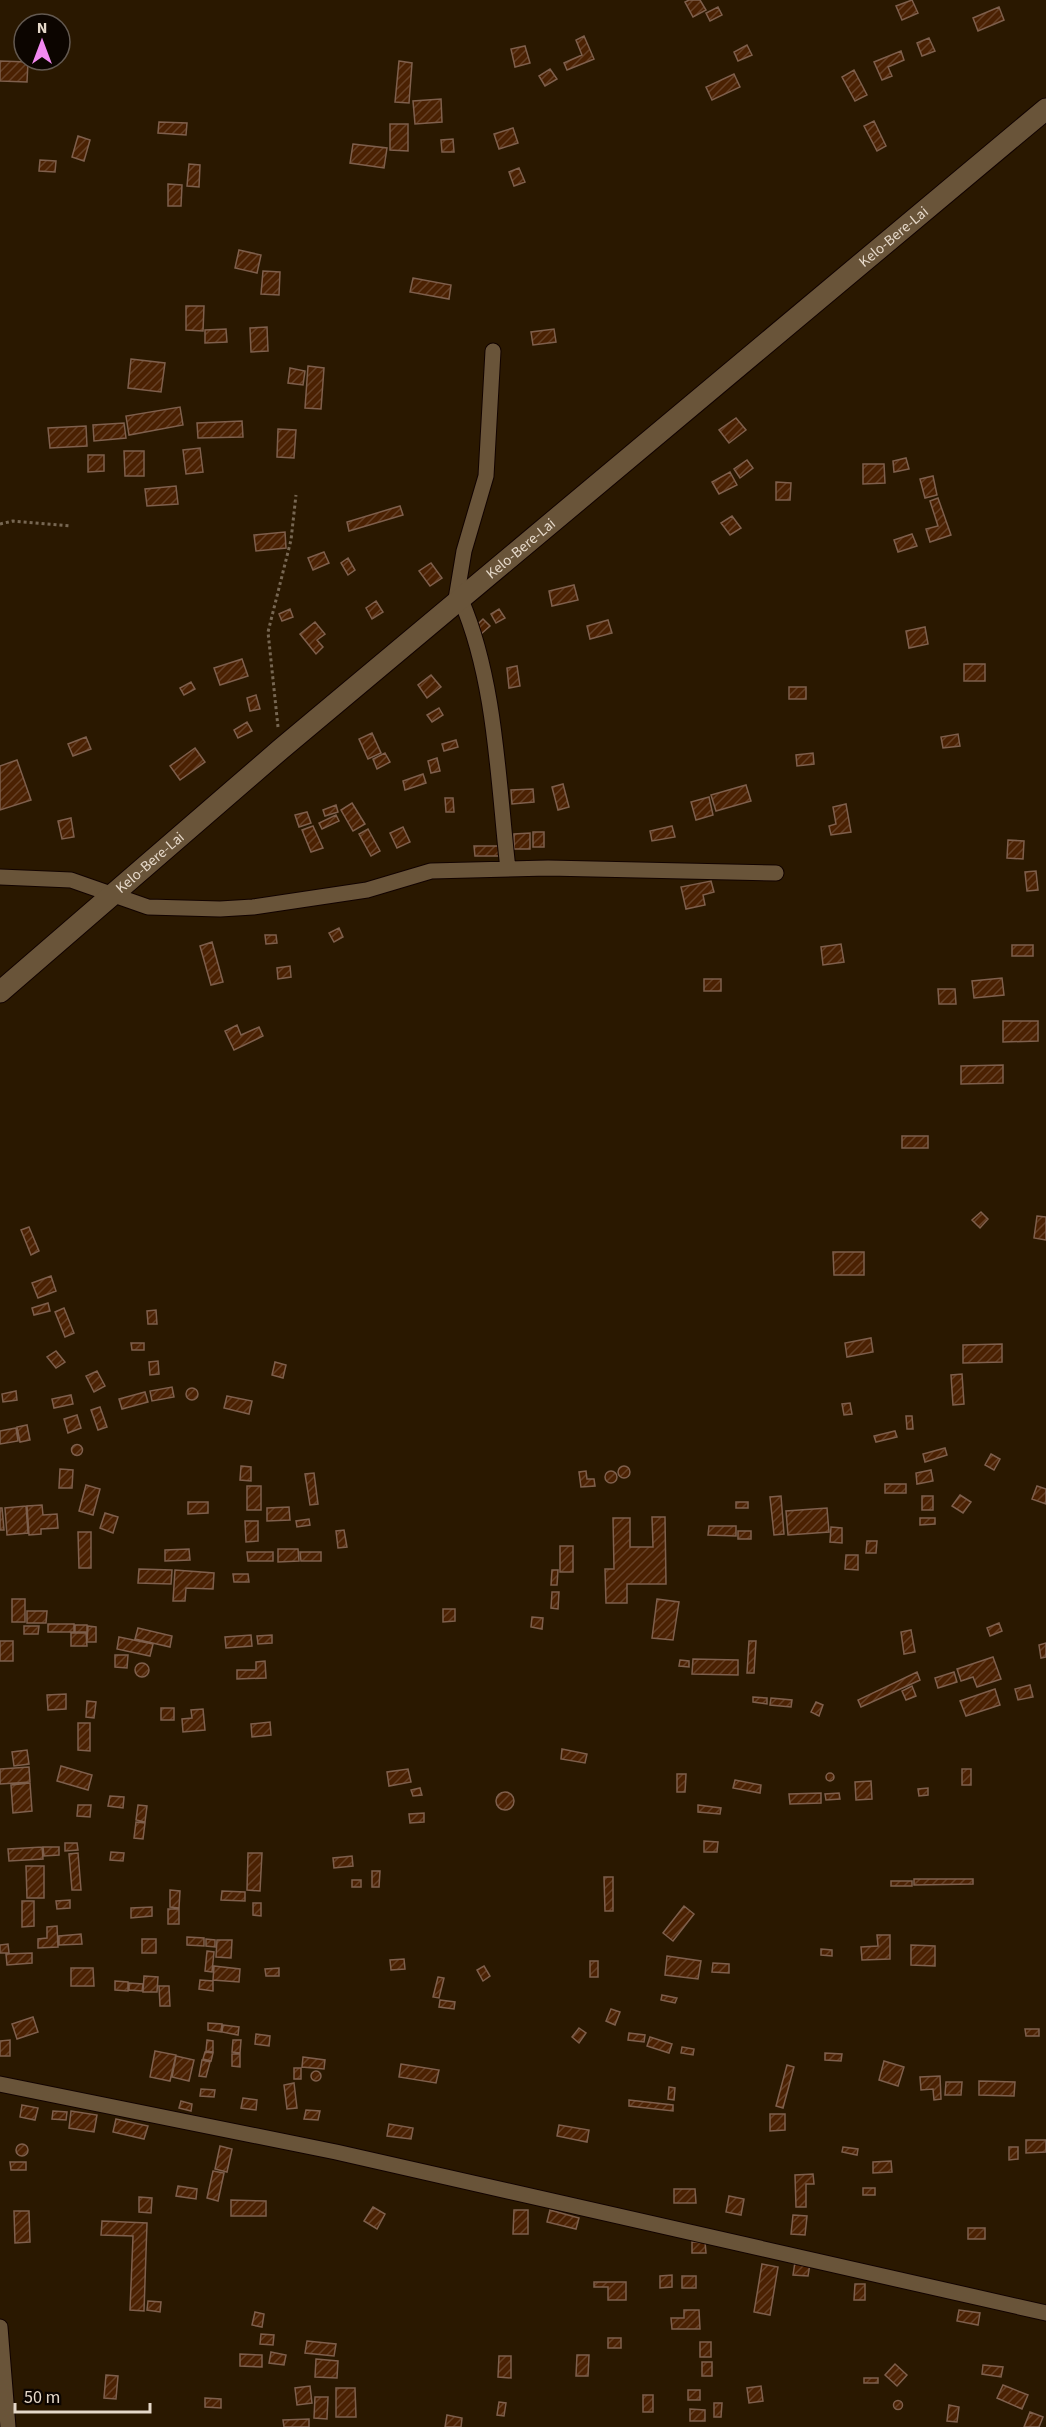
<svg xmlns="http://www.w3.org/2000/svg" width="1046" height="2427" viewBox="0 0 1046 2427" font-family="'Source Sans 3',sans-serif">
<style>
.building{fill:url(#building-hatch);stroke:#7e5f4c;stroke-width:1.5}
.lines{fill:none;stroke-linecap:round;stroke-linejoin:round}
.minor-casing{stroke:#120300;stroke-width:17}
.secondary-casing{stroke:#120300;stroke-width:23}
.path{stroke:#776752;stroke-width:3;stroke-dasharray:3 3;stroke-linecap:butt}
.minor{stroke:#695439;stroke-width:15}
.secondary{stroke:#695439;stroke-width:21}
.labels{text-anchor:middle;dominant-baseline:central;stroke-width:4.5;stroke-linejoin:round;paint-order:stroke}
.street-label{font-size:15px;fill:#e5d8c9;stroke:#0c0500}
</style>
<defs>
<pattern id="building-hatch" width="6" height="6" patternUnits="userSpaceOnUse" patternTransform="scale(1.5)"><rect width="6" height="6" fill="#4b2102"/><path d="M-1 1l2-2M0 6l6-6M5 7l2-2" fill="none" stroke="#654026"/></pattern>
</defs>
<rect width="100%" height="100%" fill="#2a1800"/>
<!-- building -->
<path class="building" d="M689,0H700L706,10L693,17L685,2Z
M912,0L918,13L902,20L896,6Z
M718,7L722,15L710,21L706,13Z
M999,7L1004,20L978,31L973,18Z
M584,36L594,59L567,70L564,63L582,55L576,40Z
M929,38L935,51L922,56L917,43Z
M747,45L752,55L738,61L734,52Z
M525,46L530,63L515,67L511,49Z
M901,51L904,60L888,67L892,76L882,80L874,62Z
M0,61L28,62L27,82L0,81Z
M399,61L412,63L409,103L395,102Z
M550,69L557,79L545,86L539,76Z
M854,70L867,95L855,101L842,77Z
M734,74L740,87L712,100L706,87Z
M441,99L442,122L415,124L413,101Z
M874,121L886,146L877,151L864,126Z
M159,122L187,123L186,135L158,133Z
M390,124H408V151L390,150Z
M513,128L518,143L499,149L494,134Z
M78,136L90,140L84,161L72,157Z
M453,139L454,152H442L441,140Z
M353,144L387,148L384,168L350,163Z
M40,160L56,161L55,172L39,171Z
M189,164L200,165L199,187L187,186Z
M519,168L525,182L514,186L509,172Z
M168,184L182,185L181,206H168Z
M239,250L261,255L257,273L235,268Z
M263,271L280,272L279,295L261,294Z
M413,278L451,285L449,299L410,292Z
M186,306H204L203,331L186,330Z
M267,327L268,351L251,352L250,328Z
M226,329L227,342L205,343V330Z
M554,329L556,342L533,345L531,332Z
M131,359L165,363L161,392L128,388Z
M308,366L324,368L321,409L305,408Z
M290,368L305,371L303,385L288,383Z
M180,407L183,425L129,435L126,416Z
M736,418L746,430L729,443L719,430Z
M242,421L243,437L198,438L197,423Z
M124,423L126,438L94,441L93,425Z
M86,426L87,446L50,448L48,428Z
M278,429L296,430L294,458L277,457Z
M200,448L203,472L186,474L183,450Z
M124,451H144V476H125Z
M88,455H104V471L88,472Z
M906,458L909,469L894,472L893,461Z
M747,460L753,468L740,478L734,469Z
M863,464H884L885,483L863,484Z
M730,472L737,485L719,494L712,482Z
M933,476L937,495L925,498L920,479Z
M776,482L791,483L790,500H776Z
M176,486L178,504L147,506L145,489Z
M938,498L951,535L930,542L926,529L938,526L930,501Z
M400,506L403,515L349,531L347,522Z
M732,516L741,528L730,535L721,523Z
M285,532L286,548L256,551L254,535Z
M912,534L917,546L898,552L894,540Z
M324,552L329,563L313,570L308,558Z
M348,558L355,570L348,575L341,563Z
M431,563L442,578L430,586L419,571Z
M574,585L578,600L552,606L549,591Z
M376,601L383,612L372,619L366,608Z
M290,609L293,617L282,621L279,614Z
M499,609L505,618L496,623L491,614Z
M483,619L490,626L481,634L474,628Z
M608,620L612,633L590,639L587,626Z
M315,622L325,634L317,640L323,647L316,654L300,634Z
M925,627L928,644L909,648L906,631Z
M242,659L248,676L220,685L214,668Z
M964,664H985V681H964Z
M517,666L520,686L509,688L507,668Z
M431,675L441,687L427,698L418,685Z
M191,682L195,689L184,695L180,688Z
M789,687H806V699H789Z
M256,695L260,709L250,711L247,698Z
M439,708L443,715L432,722L427,715Z
M247,722L252,731L238,738L234,730Z
M372,733L381,753L368,759L359,739Z
M958,734L960,746L943,748L941,737Z
M86,737L91,749L73,756L68,744Z
M456,740L458,747L444,751L442,744Z
M195,748L205,762L180,780L170,766Z
M385,753L390,762L377,769L373,759Z
M813,753L814,764L797,766L796,755Z
M437,758L440,771L431,773L428,761Z
M17,760L31,800L0,810V766Z
M423,774L426,783L405,790L403,781Z
M563,784L569,807L558,810L552,787Z
M746,785L751,801L716,811L711,795Z
M533,789L534,802L512,804L511,790Z
M709,797L713,815L696,820L691,802Z
M445,798H453L454,812H446Z
M352,803L365,824L353,831L341,810Z
M846,804L851,832L831,835L829,826L836,824L833,807Z
M336,805L338,812L325,816L323,810Z
M307,812L311,823L299,827L295,815Z
M336,815L339,821L322,829L319,823Z
M71,818L74,837L62,839L58,821Z
M313,826L323,848L311,852L302,830Z
M672,826L675,837L652,841L650,831Z
M403,827L410,842L397,848L390,833Z
M368,829L380,851L371,856L359,834Z
M533,832H544V847H533Z
M530,833V849H514V834Z
M1008,840L1024,841L1023,859L1007,858Z
M474,846H501V856H475Z
M1036,871L1038,890L1027,891L1025,872Z
M711,881L714,892L703,895L705,905L686,909L681,887Z
M339,928L343,937L334,942L329,933Z
M265,935H276L277,943L266,944Z
M212,942L223,982L211,985L200,946Z
M841,944L844,962L823,965L821,947Z
M1012,945H1033V956H1012Z
M290,966L291,977L278,979L277,968Z
M1002,978L1004,995L974,998L972,981Z
M704,979H721V991H704Z
M938,989H955L956,1004H939Z
M1003,1021H1038V1041L1003,1042Z
M237,1025L241,1035L259,1027L263,1036L234,1050L225,1031Z
M1003,1065V1083L961,1084V1066Z
M902,1136H928V1148H902Z
M981,1212L988,1219L980,1228L972,1220Z
M1037,1216L1046,1217V1240L1034,1238Z
M29,1227L39,1251L31,1255L21,1230Z
M833,1252H864V1275H834Z
M51,1276L56,1291L38,1298L32,1283Z
M48,1303L50,1311L34,1315L32,1308Z
M64,1308L74,1333L65,1337L55,1312Z
M156,1310L157,1324H148L147,1311Z
M871,1338L873,1352L847,1357L845,1343Z
M131,1343H144V1350H132Z
M1002,1344V1362L963,1363V1345Z
M56,1351L65,1362L56,1368L47,1357Z
M158,1361L159,1374L150,1375L149,1362Z
M275,1362L286,1365L283,1378L272,1375Z
M97,1371L105,1386L94,1392L86,1376Z
M962,1374L964,1404L953,1405L951,1375Z
M172,1387L174,1397L152,1401L150,1391Z
M186 1394a6 6 0 1 1 12 0a6 6 0 1 1-12 0Z
M16,1391L17,1400L3,1402L2,1394Z
M145,1392L148,1402L122,1409L119,1399Z
M71,1395L73,1404L54,1408L52,1399Z
M227,1396L252,1401L249,1414L224,1408Z
M850,1403L852,1414L844,1415L842,1404Z
M100,1407L107,1427L98,1430L91,1410Z
M77,1415L81,1428L68,1433L64,1419Z
M906,1416H912L913,1429H907Z
M27,1425L30,1440L20,1442L17,1427Z
M16,1428L18,1441L0,1444V1431Z
M895,1431L897,1437L876,1442L874,1436Z
M71.5 1450a5.5 5.5 0 1 1 11 0a5.5 5.5 0 1 1-11 0Z
M945,1448L947,1455L925,1462L923,1454Z
M991,1454L1000,1459L994,1470L985,1465Z
M618 1472a6 6 0 1 1 12 0a6 6 0 1 1-12 0Z
M241,1466L251,1467V1481L240,1480Z
M60,1469L73,1470L72,1488H59Z
M931,1470L933,1481L917,1484L916,1473Z
M605 1477a6 6 0 1 1 12 0a6 6 0 1 1-12 0Z
M586,1471L587,1479H594L595,1486L581,1487L579,1472Z
M314,1473L318,1504L310,1505L305,1474Z
M885,1484H906V1493H885Z
M86,1485L100,1489L93,1515L79,1511Z
M247,1486H261V1510H247Z
M1037,1486L1046,1489V1504L1032,1499Z
M960,1495L971,1502L963,1513L952,1506Z
M781,1496L784,1534L774,1535L770,1497Z
M922,1496H933V1510H922Z
M188,1502H208V1513L188,1514Z
M736,1502H748V1508H736Z
M42,1505L43,1515L57,1514L58,1528L41,1529V1534L29,1535L27,1506Z
M26,1506L28,1533L7,1535L5,1508Z
M289,1507L290,1520L267,1521V1508Z
M0,1508H2L4,1530H0Z
M827,1508L829,1532L788,1535L786,1511Z
M105,1513L118,1517L113,1533L100,1528Z
M652,1517H665L666,1584H627V1603H606L605,1569H614L613,1518H630V1547H653Z
M920,1518H935V1524L920,1525Z
M309,1519L310,1525L297,1527L296,1521Z
M245,1521H258V1541L246,1542Z
M709,1526H736V1536L708,1535Z
M831,1527L842,1528V1543L830,1542Z
M344,1530L347,1547L338,1548L336,1531Z
M738,1531H751V1539H738Z
M78,1532H91V1568H79Z
M867,1541H877L876,1553H866Z
M560,1546H573V1572H560Z
M189,1549L190,1560L165,1561V1550Z
M278,1549H298L299,1561L278,1562Z
M247,1552H273V1561H248Z
M300,1552H321V1561H301Z
M846,1555H858V1570L845,1569Z
M139,1569L172,1570L171,1584L138,1583Z
M175,1570L214,1573L213,1589L186,1588L185,1601H173Z
M552,1570H558L557,1585H551Z
M233,1574H248L249,1582H234Z
M552,1592H559L558,1609L551,1608Z
M12,1599H25V1622H12Z
M657,1599L679,1602L673,1640L652,1638Z
M443,1609H455V1621L443,1622Z
M27,1611H47L46,1623H27Z
M532,1617L543,1618L542,1629L531,1627Z
M999,1623L1002,1631L990,1636L987,1628Z
M48,1624H74V1632H48Z
M75,1625H87V1632H75Z
M24,1626H39L38,1634H24Z
M88,1626L96,1627V1642H87Z
M138,1628L172,1636L170,1647L135,1639Z
M911,1630L915,1652L904,1654L901,1632Z
M71,1633H86L87,1646H71Z
M251,1635L252,1646L226,1648L225,1637Z
M272,1635V1643L258,1644L257,1636Z
M119,1637L153,1644L150,1656L117,1649Z
M0,1641H13V1661H0Z
M749,1641H756L754,1673H747Z
M1046,1643V1657L1041,1658L1039,1645Z
M115,1655H128L127,1668L115,1667Z
M993,1657L1001,1679L977,1687L973,1677L961,1681L957,1669Z
M693,1659L738,1660V1675L692,1674Z
M680,1660L689,1661V1667L679,1666Z
M265,1661L266,1678L237,1679V1670H256V1662Z
M135 1670a7 7 0 1 1 14 0a7 7 0 1 1-14 0Z
M917,1672L920,1680L861,1707L858,1700Z
M954,1672L957,1682L938,1688L935,1678Z
M1030,1685L1033,1697L1018,1700L1015,1689Z
M912,1686L916,1696L906,1700L902,1691Z
M995,1689L1000,1705L966,1716L960,1701Z
M66,1694V1709L48,1710L47,1695Z
M753,1697L767,1698V1704L753,1702Z
M771,1698L792,1700L791,1707L770,1705Z
M87,1701L96,1702L94,1718L86,1717Z
M816,1702L823,1705L819,1716L811,1712Z
M161,1708H174V1720H161Z
M203,1709L205,1730L183,1732L182,1719L192,1718L191,1710Z
M270,1722L271,1735L252,1737L251,1724Z
M78,1723H90V1751L78,1750Z
M562,1749L587,1754L585,1763L561,1759Z
M27,1750L29,1764L14,1766L12,1752Z
M61,1766L92,1775L88,1790L57,1781Z
M29,1767L30,1782L0,1784V1769Z
M408,1769L411,1782L389,1786L387,1772Z
M962,1769H971V1785H962Z
M826 1777a4 4 0 1 1 8 0a4 4 0 1 1-8 0Z
M677,1774H686L685,1792H677Z
M735,1780L761,1785L760,1793L733,1788Z
M871,1781L872,1799L856,1800L855,1782Z
M30,1783L32,1811L13,1813L11,1785Z
M420,1788L422,1795L413,1796L411,1790Z
M928,1788V1795L919,1796L918,1789Z
M496 1801a9 9 0 1 1 18 0a9 9 0 1 1-18 0Z
M821,1793V1803L790,1804L789,1794Z
M839,1793L840,1799L826,1800L825,1794Z
M110,1796L124,1797L123,1808L108,1806Z
M78,1805H91L90,1817L77,1816Z
M138,1805L147,1806L145,1822L136,1820Z
M698,1805L721,1808L720,1814L698,1812Z
M424,1813V1822L410,1823L409,1814Z
M136,1822L145,1823L143,1839L134,1838Z
M704,1841L718,1842L717,1852H704Z
M65,1843H77L78,1850L65,1851Z
M42,1847L43,1859L9,1861L8,1849Z
M43,1847H59V1855L44,1856Z
M111,1852L124,1853L123,1861L110,1860Z
M78,1853L81,1890H72L69,1854Z
M248,1853H262L260,1891L247,1890Z
M352,1856L353,1866L334,1868L333,1858Z
M26,1866H44V1898H27Z
M372,1871H380L379,1887H372Z
M604,1877H613V1911H605Z
M914,1879H973V1884L914,1885Z
M352,1880H361V1887H352Z
M891,1881H912V1886H891Z
M170,1890L180,1891L179,1908L170,1907Z
M222,1891L245,1892V1901L221,1900Z
M70,1900V1908L57,1909L56,1901Z
M22,1901H34V1926L22,1927Z
M253,1903H261V1916L253,1915Z
M684,1906L694,1914L673,1941L663,1933Z
M152,1907V1916L131,1918V1908Z
M168,1909H179V1924H168Z
M57,1926L58,1947L38,1948V1939L47,1938V1927Z
M81,1934L82,1944L59,1945V1936Z
M877,1935H890V1959L862,1960L861,1947L878,1946Z
M187,1937L204,1938V1946L187,1945Z
M142,1939H156V1953H142Z
M206,1939L215,1940V1947L206,1946Z
M217,1940H232L231,1958L216,1957Z
M8,1944L9,1953H0V1945Z
M911,1945L935,1946V1966L911,1965Z
M821,1949L832,1950V1956L821,1955Z
M207,1951L214,1952L212,1972L205,1971Z
M32,1953V1963L7,1965L6,1954Z
M667,1956L701,1961L698,1979L665,1975Z
M404,1959L405,1969L391,1970L390,1960Z
M590,1961H598V1977H590Z
M713,1963L729,1964V1973L712,1972Z
M214,1966L240,1969L239,1982L213,1980Z
M484,1966L490,1976L483,1981L477,1970Z
M71,1968H93L94,1986H71Z
M279,1968V1976H266L265,1969Z
M144,1976L158,1977L157,1992H143Z
M438,1977L444,1978L439,1998L433,1997Z
M200,1980L213,1981V1991L199,1989Z
M115,1981L128,1982V1991L115,1990Z
M129,1983L143,1984L142,1991L129,1990Z
M159,1986H169L170,2006H160Z
M662,1995L677,1998L675,2003L661,2000Z
M440,2000L455,2002L454,2009L439,2007Z
M611,2009L620,2012L615,2025L606,2021Z
M33,2017L38,2032L17,2039L12,2024Z
M208,2023L222,2024L221,2032L208,2030Z
M223,2025L239,2027L238,2035L222,2032Z
M579,2028L586,2033L579,2043L572,2037Z
M1025,2029H1039V2036H1026Z
M629,2033L645,2035L644,2042L628,2040Z
M256,2034L270,2036L269,2046L255,2044Z
M650,2037L672,2044L669,2053L647,2046Z
M10,2040V2056H0V2041Z
M207,2040L213,2041V2052L206,2051Z
M233,2040H241L240,2053L232,2052Z
M682,2047L694,2049L693,2055L681,2053Z
M155,2051L176,2055L170,2081L150,2077Z
M205,2052L213,2053L211,2061L203,2059Z
M825,2053L842,2054L841,2061L825,2060Z
M232,2054H240V2067L232,2066Z
M176,2056L194,2060L189,2081L172,2077Z
M303,2057L325,2060L324,2069L302,2067Z
M202,2060L210,2062L206,2077L199,2076Z
M884,2061L904,2067L898,2086L879,2080Z
M401,2064L439,2070L436,2083L399,2077Z
M787,2065L794,2067L783,2108L776,2106Z
M294,2068H301V2079H294Z
M311 2076a5 5 0 1 1 10 0a5 5 0 1 1-10 0Z
M940,2076L941,2099L934,2100L933,2089L921,2090L920,2077Z
M979,2081L1015,2082L1014,2096L979,2095Z
M946,2082H962L961,2095H945Z
M294,2083L297,2108L287,2109L284,2085Z
M669,2087L675,2088L674,2100L668,2099Z
M201,2089L215,2090L214,2097L200,2096Z
M243,2098L257,2100L256,2110L241,2108Z
M629,2100L673,2105V2111L629,2106Z
M181,2101L192,2104L191,2111L179,2108Z
M22,2105L38,2108L35,2120L20,2117Z
M306,2110L320,2111L318,2120L304,2119Z
M53,2111L67,2112L66,2120L52,2119Z
M71,2111L97,2115L94,2132L69,2128Z
M770,2114H785V2130L770,2131Z
M116,2119L148,2126L144,2139L113,2132Z
M389,2124L413,2128L411,2139L387,2136Z
M559,2125L589,2130L587,2142L557,2136Z
M1026,2140H1046V2152L1026,2153Z
M16 2150a6 6 0 1 1 12 0a6 6 0 1 1-12 0Z
M220,2146L232,2149L227,2172L215,2169Z
M843,2147L858,2149L857,2155L842,2152Z
M1009,2147H1018V2159L1009,2160Z
M891,2161L892,2172L873,2173V2162Z
M10,2162H26V2170H11Z
M213,2171L224,2173L218,2201L207,2198Z
M813,2174L814,2184H806V2207H796L795,2175Z
M178,2186L197,2189L196,2199L176,2196Z
M863,2188H875V2195H863Z
M674,2189H695L696,2203H674Z
M729,2196L744,2199L741,2215L726,2212Z
M139,2197L152,2198L151,2213L139,2212Z
M231,2200L266,2201V2216H231Z
M373,2207L385,2214L377,2229L364,2221Z
M514,2210H528V2234H513Z
M550,2210L579,2218L576,2229L547,2222Z
M14,2211H29L30,2242L15,2243Z
M793,2215L807,2216L805,2235L791,2234Z
M102,2221L147,2223L144,2311L130,2310L133,2236L101,2235Z
M968,2228H985V2239H968Z
M692,2242H705L706,2253H692Z
M795,2262L810,2264L808,2276L793,2275Z
M762,2264L778,2267L770,2315L754,2312Z
M672,2275V2287L660,2288V2276Z
M682,2276H696V2288H682Z
M594,2282H626V2300H608V2287H594Z
M855,2284H865V2300H854Z
M148,2301L161,2302L160,2312L147,2310Z
M684,2310H699L700,2329H672L671,2318H684Z
M959,2310L980,2313L978,2325L957,2321Z
M255,2312L264,2314L262,2327L252,2325Z
M261,2334L274,2335L273,2345L260,2344Z
M608,2338H621V2348H608Z
M307,2341L336,2344L334,2356L305,2353Z
M700,2342H711V2357H700Z
M271,2352L286,2355L284,2365L269,2363Z
M240,2354L262,2355V2367L240,2366Z
M577,2355H589L588,2376H576Z
M499,2356H511V2378L498,2377Z
M316,2359L338,2361L337,2378L315,2377Z
M702,2362H712V2376H702Z
M895,2364L907,2375L897,2386L885,2375Z
M983,2365L1003,2367L1001,2377L982,2374Z
M106,2375L118,2376L116,2399L104,2398Z
M864,2378H878V2383H864Z
M1003,2385L1028,2395L1022,2409L997,2398Z
M310,2386L312,2403L297,2405L295,2388Z
M761,2386L763,2401L749,2403L747,2388Z
M336,2388H355L356,2417H336Z
M688,2390H700V2400H688Z
M643,2395H653V2412H643Z
M315,2397H328L327,2419L314,2418Z
M205,2398L221,2399V2408L205,2407Z
M893.5 2405a4.5 4.5 0 1 1 9 0a4.5 4.5 0 1 1-9 0Z
M499,2402L506,2403L504,2416L497,2415Z
M714,2403H722L721,2417H714Z
M949,2405L959,2407L957,2422L947,2421Z
M690,2409L705,2410V2421H690Z
M1030,2412L1043,2417L1039,2427H1024Z
M447,2415L462,2418L461,2427H445Z
M309,2419V2427H284L283,2420Z"/>
<g class="lines">
<defs>
<path id="minor" d="M461,600C496,681 498,782 508,869
M455,605L464,551L486,476L493,351
M0,877L71,880L148,907L220,909L253,907L367,890L431,871L548,868L776,873
M0,2084L336,2152L1046,2313
M0,2327L8,2427"/>
<g id="secondary">
<path id="s1" d="M0,992L281,749L1046,109"/>
</g>
</defs>
<!-- minor casing -->
<use href="#minor" class="minor-casing"/>
<!-- secondary casing -->
<use href="#secondary" class="secondary-casing"/>
<!-- path -->
<path class="path" d="M0,524L13,521L70,526
M278,727L268,632L291,540L296,495"/>
<!-- minor -->
<use href="#minor" class="minor"/>
<!-- secondary -->
<use href="#secondary" class="secondary"/>
</g>
<g class="labels">
<!-- street labels -->
<g class="street-label">
<text stroke="none"><textPath href="#s1" startOffset="1170">Kelo-Bere-Lai</textPath></text>
<text stroke="none"><textPath href="#s1" startOffset="684">Kelo-Bere-Lai</textPath></text>
<text stroke="none"><textPath href="#s1" startOffset="198">Kelo-Bere-Lai</textPath></text>
</g>
</g>
<!-- north arrow -->
<g transform="translate(42 42)"><circle r="28" fill="#0c0500" stroke="#635950" stroke-width="1.5"/>
<path d="M0-4.5L10 22L0 15L-10 22Z" fill="#f389f1"/>
<text y="-9" font-size="16" font-weight="bold" text-anchor="middle" fill="#e5d8c9">N</text>
</g>
<!-- scale -->
<path d="M15 2403v9h135v-9" fill="none" stroke="#e5d8c9" stroke-width="3"/>
<text x="24" y="2403" font-size="18" fill="#e5d8c9" stroke="#0c0500" stroke-width="4.5" paint-order="stroke">50 m</text>
</svg>
